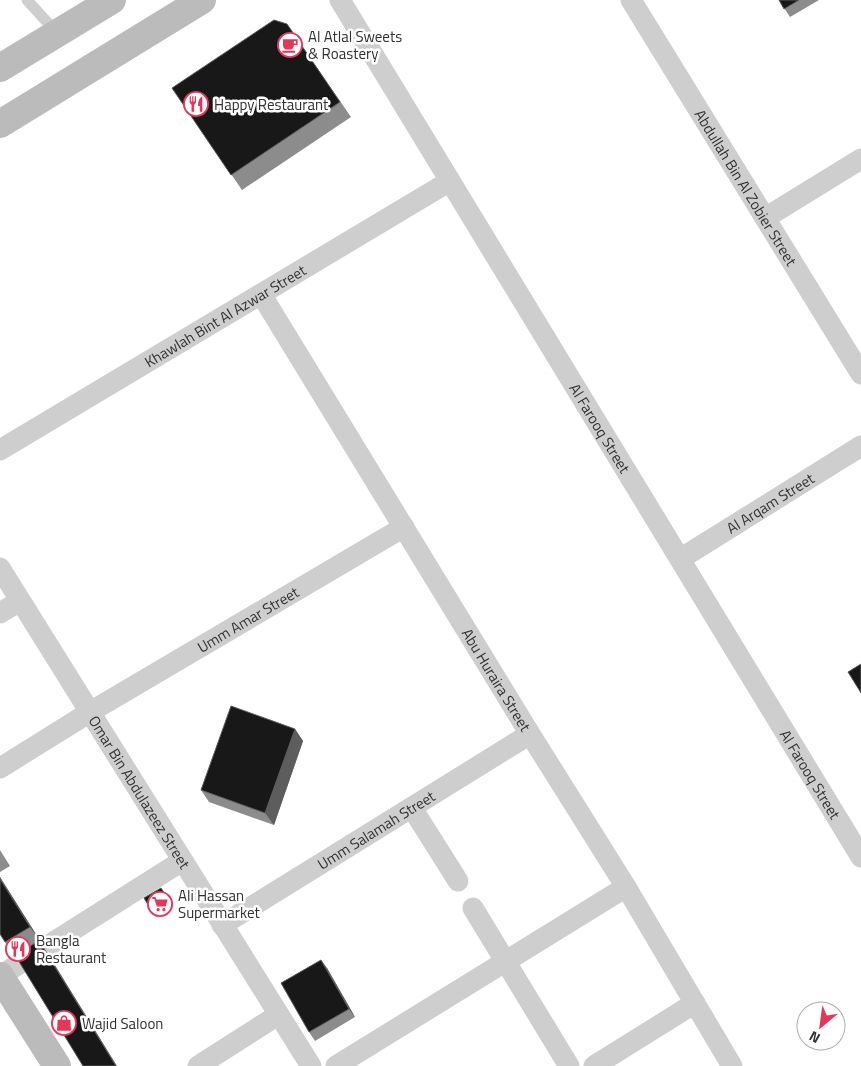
<svg xmlns="http://www.w3.org/2000/svg" width="861" height="1066" viewBox="0 0 861 1066" font-family="'Titillium Web',sans-serif">
<style>
.lines{fill:none;stroke-linecap:round;stroke-linejoin:round}
.lane{stroke:#cecece;stroke-width:11}
.street{stroke:#cecece;stroke-width:21}
.secondary{stroke:#bbb;stroke-width:28}
.wall{fill:#8c8c8c}
.shaded-wall{fill:#5d5d5d}
.building{fill:#181818;stroke:#5d5d5d}
.labels{text-anchor:middle;dominant-baseline:central;stroke-width:5;stroke-linejoin:round;paint-order:stroke}
.poi-label{font-size:15px;fill:#313131;stroke:#fff;text-anchor:start}
.street-label{font-size:15px;fill:#313131;stroke:#fff}
</style>
<rect width="100%" height="100%" fill="#fff"/>
<g class="lines">
<!-- lane -->
<path class="lane" d="M27,0L57,33"/>
<!-- street -->
<g class="street">
<path id="s1" d="M340,0L861,857"/>
<path id="s2" d="M631,0L861,374"/>
<path d="M765,218L861,159"/>
<path id="s3" d="M261,294L530,734L626,887L732,1066"/>
<path id="s4" d="M0,450L450,181"/>
<path id="s5" d="M680,559L861,446"/>
<path id="s6" d="M0,568L311,1066"/>
<path d="M0,613L20,601"/>
<path id="s7" d="M0,768L90,712L404,527"/>
<path d="M412,808L458,881"/>
<path d="M473,908L569,1066"/>
<path id="s8" d="M222,925L530,734"/>
<path d="M0,976L182,861"/>
<path d="M198,1066L278,1015"/>
<path d="M336,1066L626,887"/>
<path d="M594,1066L695,1003"/>
</g>
<!-- secondary -->
<path class="secondary" d="M0,68L112,0
M0,124L202,0
M0,976L57,1066"/>
</g>
<!-- wall -->
<path class="wall" d="M779,0H819L790,17Z
M287,24L351,117L242,190L172,88Z
M295,729L303,741L274,825L209,802L201,790Z
M0,850L10,866L0,872Z
M0,877L41,943L50,957L16,958L5,942Z
M161,888L173,906L156,917L144,898Z
M327,968L355,1017L315,1041L309,1032Z"/>
<!-- shaded-wall -->
<path class="shaded-wall" d="M295,729L303,741L274,825L265,813Z
M0,877L41,942L30,927L0,879Z
M39,941L50,957L117,1066H116Z
M321,960L327,968L355,1017L349,1009Z"/>
<!-- building -->
<path class="building" d="M779,0H799L784,9Z
M274,20L287,24L340,102L231,175L172,88Z
M861,664V693L848,672Z
M231,706L295,729L265,813L201,790Z
M0,879L30,927L5,942L0,934Z
M161,888L170,902L153,913L144,898Z
M39,941L116,1066H83L15,955Z
M321,960L349,1009L309,1032L281,983Z"/>
<!-- icons -->
<defs>
<symbol id="cafe-ring" viewBox="-11 -11 22 22"><circle r="9.5" fill="#fff" stroke="#e33859" stroke-width="1.5"/><path d="M-5.5-4.5H6V0H3Q3 3.5 0 3.5H-2.5Q-5.5 3.5-5.5 0ZM3-3.2v2h1.7v-2ZM-6 4.5H4V6H-6Z" fill="#e33859"/></symbol>
<symbol id="restaurant-ring" viewBox="-11 -11 22 22"><circle r="9.5" fill="#fff" stroke="#e33859" stroke-width="1.5"/><path d="M-5-6h1v4h1v-4h1v4h1v-4h1v5L-1.5 .5V6h-2V.5L-5-1ZM5-6V6H3V1.5H1.5Q1.5-4 5-6Z" fill="#e33859"/></symbol>
<symbol id="supermarket-ring" viewBox="-11 -11 22 22"><circle r="9.5" fill="#fff" stroke="#e33859" stroke-width="1.5"/><path d="M-6-5.5h2.5l.6 2H6L4.5 2H-2.5L-4.4-4H-6ZM-1.5 3.2a1.3 1.3 0 1 0 .1 0ZM3 3.2a1.3 1.3 0 1 0 .1 0Z" fill="#e33859"/></symbol>
<symbol id="shop-ring" viewBox="-11 -11 22 22"><circle r="9.5" fill="#fff" stroke="#e33859" stroke-width="1.5"/><path d="M-5-2.5h2.3a2.7 3.5 0 0 1 5.4 0H5L5.5 6h-11ZM-1.5-2.5h3a1.5 2.3 0 0 0-3 0Z" fill="#e33859"/></symbol>
</defs>
<g fill-rule="evenodd">
<use href="#cafe-ring" x="276" y="31" width="28" height="28"/>
<use href="#restaurant-ring" x="182" y="90" width="28" height="28"/>
<use href="#supermarket-ring" x="146" y="890" width="28" height="28"/>
<use href="#restaurant-ring" x="4" y="935" width="28" height="28"/>
<use href="#shop-ring" x="50" y="1009" width="28" height="28"/>
</g>
<g class="labels">
<!-- poi labels -->
<g class="poi-label">
<text x="308" y="36">Al Atlal Sweets<tspan x="308" dy="17">&amp; Roastery</tspan></text>
<text x="214" y="104">Happy Restaurant</text>
<text x="178" y="895">Ali Hassan<tspan x="178" dy="17">Supermarket</tspan></text>
<text x="36" y="940">Bangla<tspan x="36" dy="17">Restaurant</tspan></text>
<text x="82" y="1023">Wajid Saloon</text>
</g>
<!-- street labels -->
<g class="street-label">
<text stroke="none"><textPath href="#s2" startOffset="220">Abdullah Bin Al Zobier Street</textPath></text>
<text stroke="none"><textPath href="#s4" startOffset="262">Khawlah Bint Al Azwar Street</textPath></text>
<text stroke="none"><textPath href="#s1" startOffset="501">Al Farooq Street</textPath></text>
<text stroke="none"><textPath href="#s5" startOffset="106">Al Arqam Street</textPath></text>
<text stroke="none"><textPath href="#s7" startOffset="289">Umm Amar Street</textPath></text>
<text stroke="none"><textPath href="#s3" startOffset="452">Abu Huraira Street</textPath></text>
<text stroke="none"><textPath href="#s1" startOffset="906">Al Farooq Street</textPath></text>
<text stroke="none"><textPath href="#s6" startOffset="264">Omar Bin Abdulazeez Street</textPath></text>
<text stroke="none"><textPath href="#s8" startOffset="181">Umm Salamah Street</textPath></text>
</g>
</g>
<!-- north arrow -->
<g transform="translate(821 1026) rotate(209)"><circle r="24" fill="#ffffff" stroke="#adadad"/>
<path d="M0-4L9 19L0 12L-9 19Z" fill="#e33859"/>
<text y="-8" font-size="14" font-weight="bold" text-anchor="middle" fill="#313131">N</text>
</g>
</svg>
